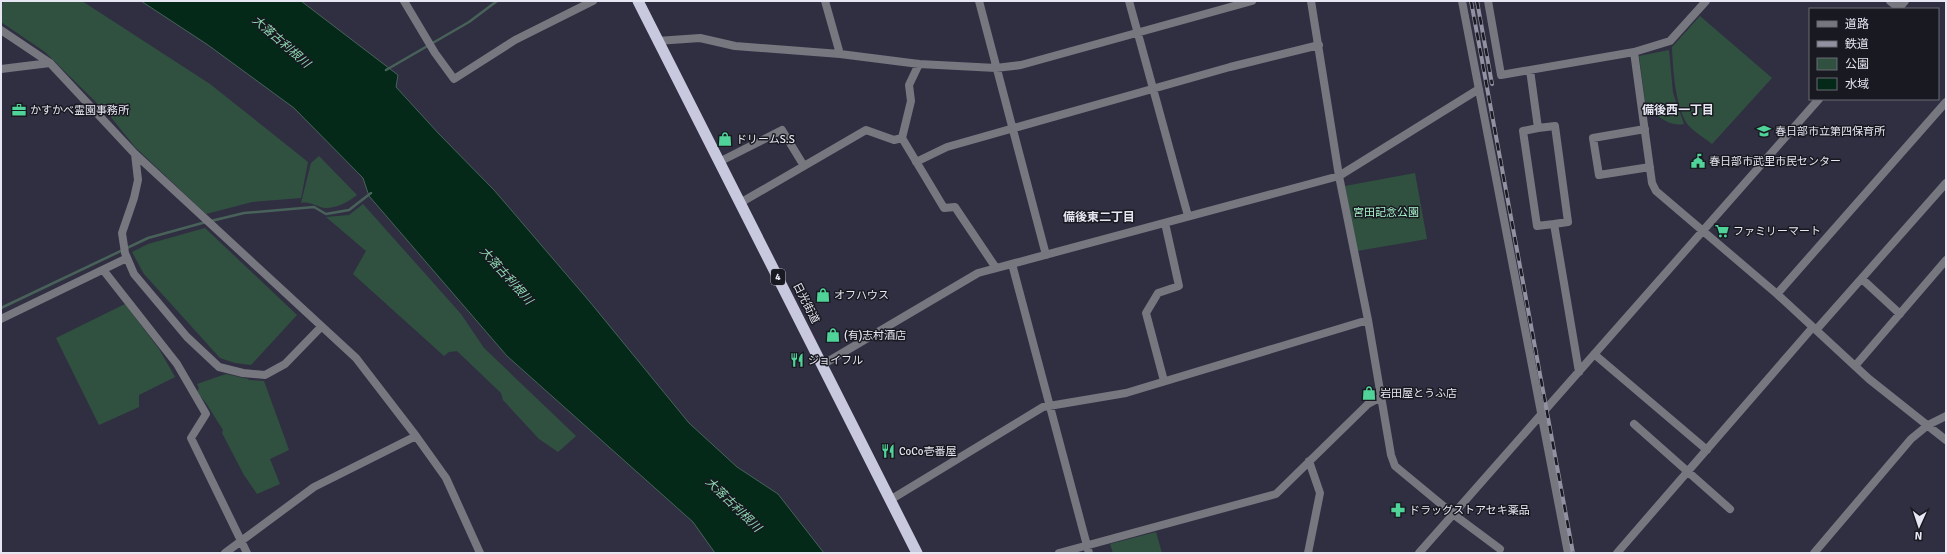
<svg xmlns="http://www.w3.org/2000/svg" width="1947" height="554" viewBox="0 0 1947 554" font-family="Signika,'Noto Sans JP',sans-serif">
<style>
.green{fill:#315140}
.water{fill:#042919;stroke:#48625a}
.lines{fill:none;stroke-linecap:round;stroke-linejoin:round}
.stream{stroke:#48625a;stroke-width:2.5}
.minor{stroke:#777780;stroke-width:8}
.trunk{stroke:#c8c8de;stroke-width:11}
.rail-casing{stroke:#9291a1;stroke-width:4}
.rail{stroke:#191921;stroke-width:2.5;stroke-dasharray:8;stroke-linecap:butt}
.labels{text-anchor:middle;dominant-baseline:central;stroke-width:3;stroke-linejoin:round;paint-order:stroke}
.shield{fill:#191921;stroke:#a9a9b4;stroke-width:1}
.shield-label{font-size:10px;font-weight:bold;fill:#e7e7f3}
.poi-label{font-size:11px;fill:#e7e7f3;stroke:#191921;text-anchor:start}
.park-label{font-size:11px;fill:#a8f5cc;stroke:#191921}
.street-label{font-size:11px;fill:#e7e7f3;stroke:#191921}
.water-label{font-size:12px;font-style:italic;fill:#8dd9b1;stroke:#191921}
.neighbourhood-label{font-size:12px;font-weight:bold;fill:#e7e7f3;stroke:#191921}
</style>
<rect width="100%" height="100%" fill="#302f42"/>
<!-- green -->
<path class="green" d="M4,1H82L210,84L308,162L301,198L252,202L206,214L135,147L110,116L45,52L1,22V6Z
M1700,16L1772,78L1712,144C1705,138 1694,132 1688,125C1675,107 1673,68 1672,47Z
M1669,50L1673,93L1684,124C1669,127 1658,116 1646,107L1639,56Z
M319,156L357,195C348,202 337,208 325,208C316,207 311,201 301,203L311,163Z
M1415,173L1427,239L1357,251L1345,186Z
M363,204L461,314L484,348L576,436L558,452L539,439L503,400L501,393L457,351L449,352L444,356L353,274L366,251L326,217L349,215Z
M205,228L297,315L251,365L235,363L220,358L144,274L132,252L148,244Z
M125,304L159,349L175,377L139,395V407L99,425L56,338Z
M226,374L248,379L249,380L264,381L289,450L270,459L280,484L257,494L244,475L222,433L223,430L206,403L197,392L199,388L197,384Z
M1156,532L1162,553H1113L1110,544Z"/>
<!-- water -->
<path class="water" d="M141,1H301L398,75L396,87L439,134L494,190L590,302L689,423L737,467L778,494L824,553H715L693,522L507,356L369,196L363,178L294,108L208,45Z"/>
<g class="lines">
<!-- stream -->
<path class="stream" d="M386,70L469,22L497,1
M211,221L244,213L314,207L326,214L349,210L371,193
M1,308L148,238L206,222"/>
<!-- minor -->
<path class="minor" d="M404,1L435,53L454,79L515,40L593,1
M825,1L840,54
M979,1L1046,255
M1129,1L1188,216
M1311,1L1339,176L1368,320L1391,455L1395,466L1453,514L1500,549
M1462,1L1568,553
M1488,1L1501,75L1634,52L1670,41L1706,1
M1890,1L1899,8
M1898,9L1905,1
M1,30L50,63L135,154L356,358L416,436L446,478L480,553
M657,41L700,38L735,46L840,54L919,64L996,68L1021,65L1252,1
M1634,52L1652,183L1656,191L1777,294L1869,379L1946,440
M919,64L909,85L911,101L902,138L944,208L955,207L996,268
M1,69L50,63
M1530,70L1538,128L1555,126L1568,222L1554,224L1579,372
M1538,128L1523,131L1537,226L1554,224
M1645,129L1593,138L1599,175L1650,167
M135,154L138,180L134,198L122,233L125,253L134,274L187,337L219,367L243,373L265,375L285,364L321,327
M719,162L782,130L804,166
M916,162L947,147L1230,67L1319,45
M740,203L866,130L894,140L902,138
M1012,264L1089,553
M104,271L177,364L206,414L191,438L247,553
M1862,279L1900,314
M1777,294L1946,102
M1,319L127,258
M1816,330L1946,183
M1594,354L1707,450
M822,365L978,273L1339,176L1479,89
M1855,366L1946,260
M1164,381L1146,313L1158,293L1179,286L1165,223
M1634,424L1730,509
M890,500L1043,407L1126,393L1368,320
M225,553L314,487L416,436
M1059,553L1276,494L1368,404L1381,397
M1308,553L1320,493L1309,461
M1419,553L1819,99
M1617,553L1813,327
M1814,553L1911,439L1928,425L1946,416"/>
<!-- trunk -->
<path class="trunk" d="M638,1L917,553"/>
<defs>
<path id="rail" d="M1471,1L1573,553
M1477,1L1492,84"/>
</defs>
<!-- rail casing -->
<use href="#rail" class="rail-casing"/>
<!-- rail -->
<use href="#rail" class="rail"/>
</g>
<!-- icons -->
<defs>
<symbol id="office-bare" viewBox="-9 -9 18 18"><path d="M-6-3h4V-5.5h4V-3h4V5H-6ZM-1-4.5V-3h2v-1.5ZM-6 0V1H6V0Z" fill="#50d398" stroke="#191921" stroke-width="2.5" paint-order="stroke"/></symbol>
<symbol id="school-bare" viewBox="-9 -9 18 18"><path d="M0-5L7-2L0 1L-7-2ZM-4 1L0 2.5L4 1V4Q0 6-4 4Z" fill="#50d398" stroke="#191921" stroke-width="2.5" paint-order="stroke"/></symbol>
<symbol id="shop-bare" viewBox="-9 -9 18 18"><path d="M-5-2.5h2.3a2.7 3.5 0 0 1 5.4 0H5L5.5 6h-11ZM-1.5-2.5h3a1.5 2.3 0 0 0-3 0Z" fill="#50d398" stroke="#191921" stroke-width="2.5" paint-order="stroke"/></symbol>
<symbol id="civic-bare" viewBox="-9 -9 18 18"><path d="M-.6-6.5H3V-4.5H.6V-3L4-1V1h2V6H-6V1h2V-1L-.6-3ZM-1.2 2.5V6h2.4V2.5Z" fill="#50d398" stroke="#191921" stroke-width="2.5" paint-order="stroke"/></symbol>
<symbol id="supermarket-bare" viewBox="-9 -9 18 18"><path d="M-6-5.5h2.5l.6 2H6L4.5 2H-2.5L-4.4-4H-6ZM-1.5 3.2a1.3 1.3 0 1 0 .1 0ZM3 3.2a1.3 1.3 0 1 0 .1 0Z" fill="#50d398" stroke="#191921" stroke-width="2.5" paint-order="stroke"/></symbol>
<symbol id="restaurant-bare" viewBox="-9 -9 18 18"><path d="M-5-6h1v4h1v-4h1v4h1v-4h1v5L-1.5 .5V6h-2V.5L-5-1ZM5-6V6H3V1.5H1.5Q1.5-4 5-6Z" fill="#50d398" stroke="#191921" stroke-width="2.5" paint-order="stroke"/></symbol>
<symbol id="pharmacy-bare" viewBox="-9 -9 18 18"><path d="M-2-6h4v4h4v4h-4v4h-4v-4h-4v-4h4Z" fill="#50d398" stroke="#191921" stroke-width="2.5" paint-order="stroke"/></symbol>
</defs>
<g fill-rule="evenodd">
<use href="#office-bare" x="9" y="100" width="20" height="20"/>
<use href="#school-bare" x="1754" y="121" width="20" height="20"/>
<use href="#shop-bare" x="715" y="129" width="20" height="20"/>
<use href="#civic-bare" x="1688" y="151" width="20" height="20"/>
<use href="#supermarket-bare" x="1712" y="221" width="20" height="20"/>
<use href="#shop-bare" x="813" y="285" width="20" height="20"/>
<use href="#shop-bare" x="823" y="325" width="20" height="20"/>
<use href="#restaurant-bare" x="787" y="350" width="20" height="20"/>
<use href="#shop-bare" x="1359" y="383" width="20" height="20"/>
<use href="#restaurant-bare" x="878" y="441" width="20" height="20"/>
<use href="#pharmacy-bare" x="1388" y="500" width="20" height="20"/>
</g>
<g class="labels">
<!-- shield labels -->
<rect class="shield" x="771" y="269" width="14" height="16" rx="3"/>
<g class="shield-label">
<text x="778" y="277">4</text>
</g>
<!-- poi labels -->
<g class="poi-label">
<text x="30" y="110">かすかべ霊園事務所</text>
<text x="1775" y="131">春日部市立第四保育所</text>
<text x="736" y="139">ドリームS.S</text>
<text x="1709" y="161">春日部市武里市民センター</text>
<text x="1733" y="231">ファミリーマート</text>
<text x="834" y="295">オフハウス</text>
<text x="844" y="335">(有)志村酒店</text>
<text x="808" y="360">ジョイフル</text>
<text x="1380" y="393">岩田屋とうふ店</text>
<text x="899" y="451">CoCo壱番屋</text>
<text x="1409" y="510">ドラッグストアセキ薬品</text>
</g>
<!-- park labels -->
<g class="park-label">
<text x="1386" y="212">宮田記念公園</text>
</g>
<!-- street labels -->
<g class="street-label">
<text transform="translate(806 303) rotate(63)">日光街道</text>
</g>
<!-- water labels -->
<g class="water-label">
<text transform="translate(281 42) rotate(41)">大落古利根川</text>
<text transform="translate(506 276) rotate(48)">大落古利根川</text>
<text transform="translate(733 505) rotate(44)">大落古利根川</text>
</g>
<!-- neighbourhood labels -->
<g class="neighbourhood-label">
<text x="1678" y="110">備後西一丁目</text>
<text x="1099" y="217">備後東二丁目</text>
</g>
</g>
<!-- border -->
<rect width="1947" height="554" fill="none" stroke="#e7e7f3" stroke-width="4"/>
<!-- legend -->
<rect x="1809" y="8" width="130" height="92" fill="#191921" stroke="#6b6b75"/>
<rect x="1817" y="21" width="20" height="6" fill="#777780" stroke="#6b6b75"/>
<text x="1845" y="28" font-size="12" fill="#e7e7f3">道路</text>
<rect x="1817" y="41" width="20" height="6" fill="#9291a1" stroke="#6b6b75"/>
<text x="1845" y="48" font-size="12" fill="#e7e7f3">鉄道</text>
<rect x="1817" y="58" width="20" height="12" fill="#315140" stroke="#6b6b75"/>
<text x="1845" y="68" font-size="12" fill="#e7e7f3">公園</text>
<rect x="1817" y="78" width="20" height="12" fill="#042919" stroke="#6b6b75"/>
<text x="1845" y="88" font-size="12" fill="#e7e7f3">水域</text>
<!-- north arrow -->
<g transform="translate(1919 526) rotate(183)" stroke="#191921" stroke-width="3" paint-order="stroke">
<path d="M0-3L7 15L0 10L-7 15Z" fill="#e7e7f3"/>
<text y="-6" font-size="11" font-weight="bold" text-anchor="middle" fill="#e7e7f3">N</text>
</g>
</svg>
